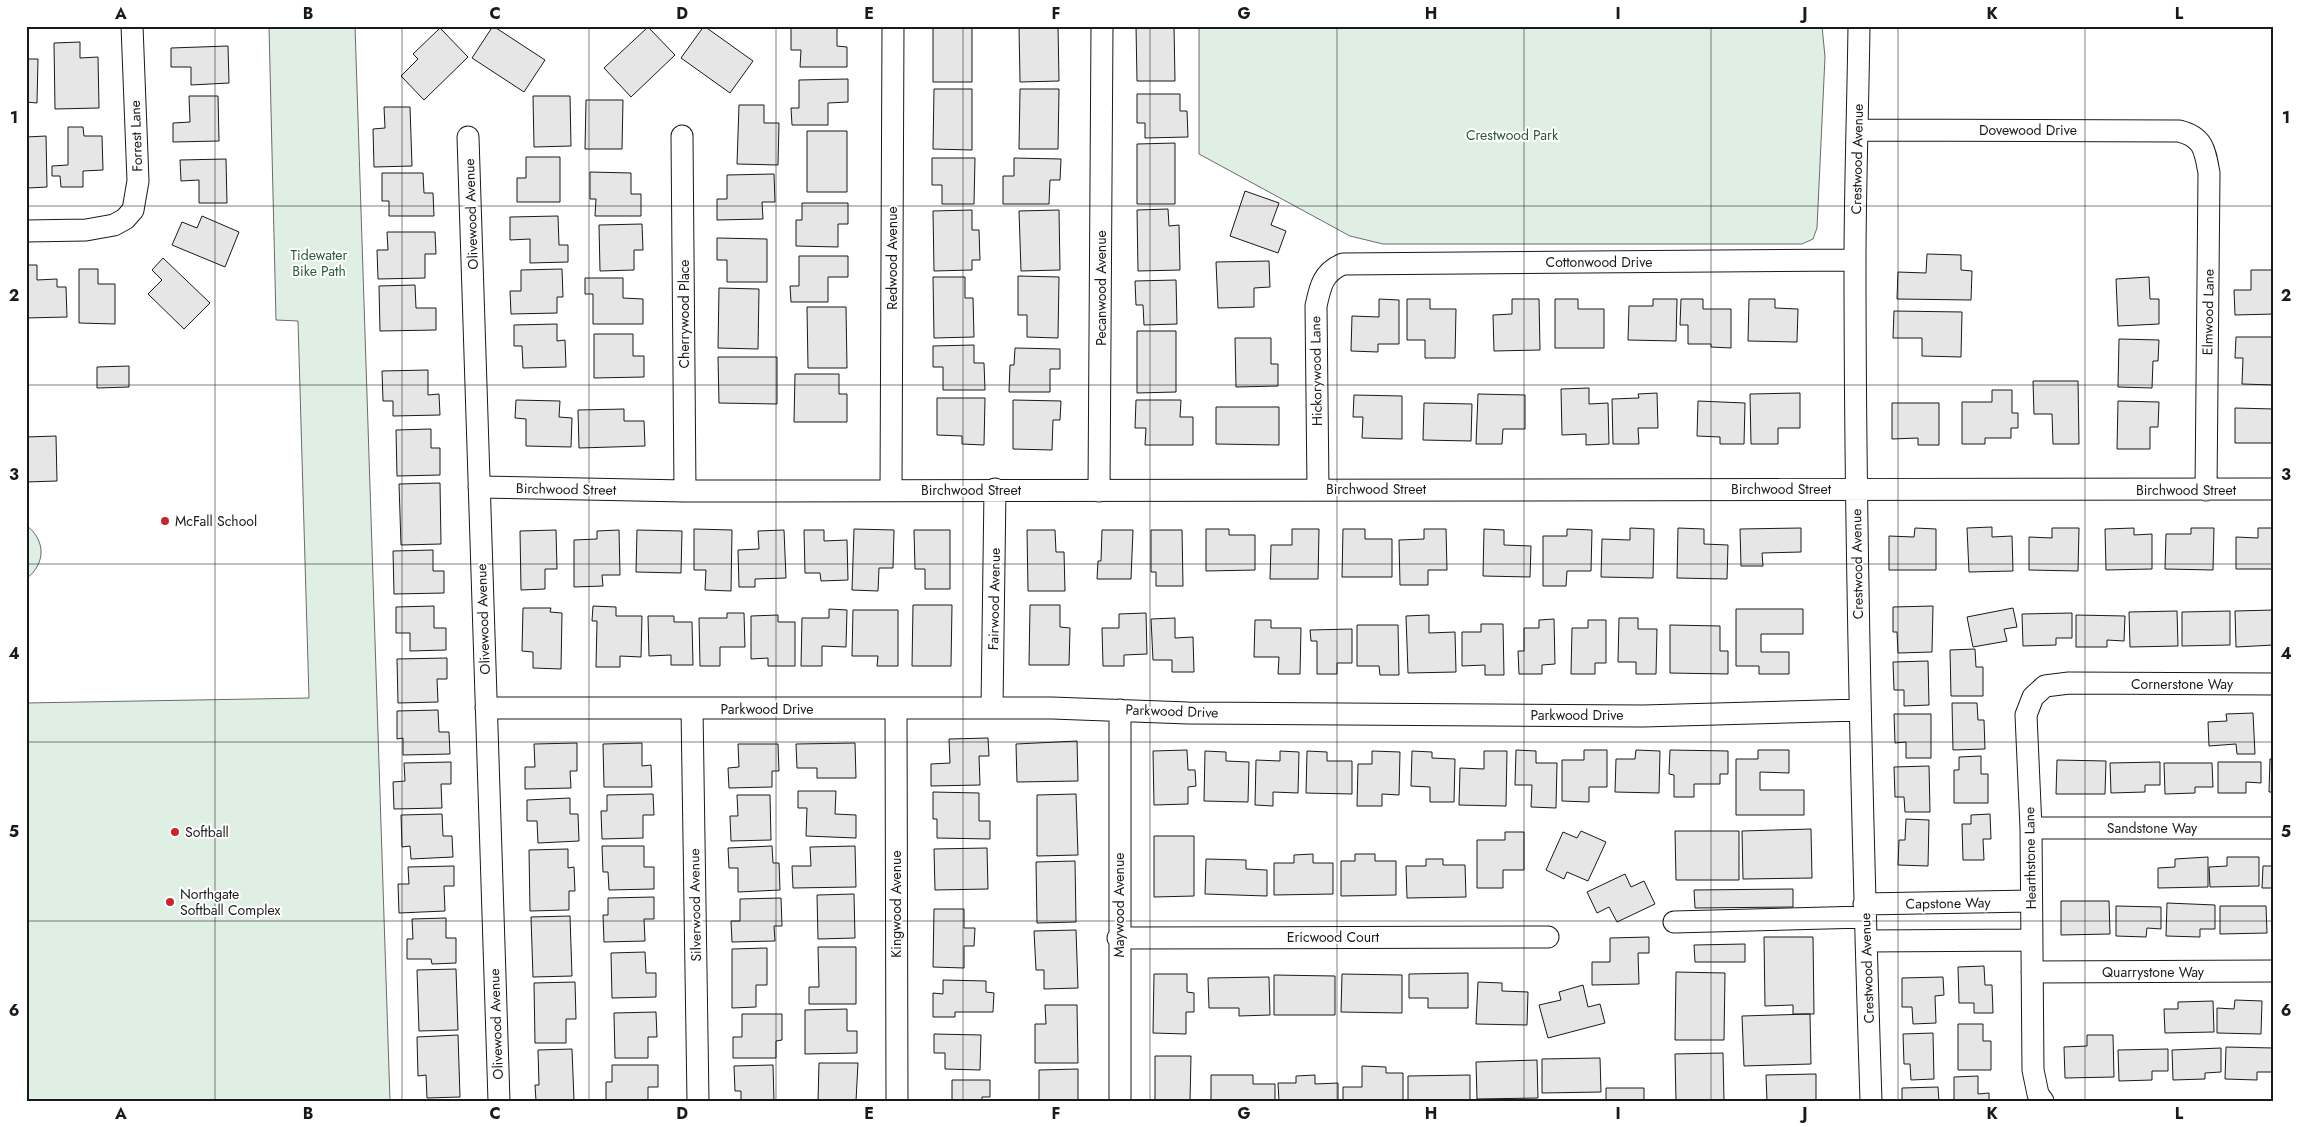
<svg xmlns="http://www.w3.org/2000/svg" width="2300" height="1127" viewBox="0 0 2300 1127" font-family="Jost,sans-serif">
<style>
.green{fill:#e0efe3;stroke:#6a6a6a}
.building{fill:#e6e6e6;stroke:#1a1a1a}
.lines{fill:none;stroke-linecap:round;stroke-linejoin:round}
.minor-casing{stroke:#1a1a1a;stroke-width:23}
.minor{stroke:#fff;stroke-width:21}
.grid{fill:none;stroke:#1a1a1a;stroke-width:1;stroke-opacity:0.55}
.poi-dot{fill:#c62828;stroke:#fff;stroke-width:2}
.labels{text-anchor:middle;dominant-baseline:central;stroke-width:4;stroke-linejoin:round;paint-order:stroke}
.street-label{font-size:14px;fill:#1a1a1a;stroke:#fff}
.park-label{font-size:14px;fill:#2b5a34;stroke:#fff}
.poi-label{font-size:14px;fill:#1a1a1a;stroke:#fff;text-anchor:start}
.neatline{fill:none;stroke:#1a1a1a;stroke-width:2}
.grid-label{font-size:16px;text-anchor:middle;font-weight:bold;fill:#1a1a1a}
</style>
<rect width="100%" height="100%" fill="#fff"/>
<!-- green -->
<path class="green" d="M269,26H355L390,1101H26V703L309,698L298,321L276,320Z
M1199,26H1822L1825,57L1817,228L1813,239L1802,244H1383L1350,236L1199,154Z
M26,525C46,540 46,564 26,579Z"/>
<!-- building -->
<path class="building" d="M493,26L545,60L524,92L472,58Z
M704,26L753,61L730,93L681,58Z
M791,26H837V46L847,47V67H800L801,50H791Z
M933,26H972V82H933Z
M1019,26H1058L1059,81L1020,82Z
M1136,26H1174L1175,81H1137Z
M648,27L675,55L631,97L604,68Z
M440,28L468,57L424,100L401,76L418,59L413,54Z
M80,42V58L98,57L99,108L55,109L54,43Z
M228,46L229,83L191,85V67H171V48Z
M26,59H38L37,103L26,102Z
M848,79V102L828,103V125H792L791,108H799V80Z
M934,89H972V150L933,149Z
M1020,89H1059L1058,149H1019Z
M1137,94H1180V111H1187L1188,137L1145,138V123H1137Z
M189,96H218L219,141L173,142V123L190,122Z
M533,96H570L571,146L534,147Z
M586,100H623L622,149H585Z
M739,105H764V123H779L778,165L737,164Z
M384,107H410L412,166L374,167L373,129L385,128Z
M68,127H83L84,136H102L103,170L83,171V187H61L60,176H52V166L68,165Z
M807,131H847V192H807Z
M46,136L47,187L28,188L26,137Z
M1175,143V204H1137V144Z
M526,157H560V202H517V178H526Z
M932,158H975L974,204H942V185H932Z
M1014,158L1061,159L1060,180H1050L1049,204H1003V176H1014Z
M226,159L227,203H199V180L181,181L180,160Z
M590,172L631,173V194H641V216H595L596,199H590Z
M382,173H423L424,193H433L434,216H389V201H382Z
M774,174L775,202H762L763,219L717,220V199H727V175Z
M1245,191L1279,203L1271,225L1286,231L1278,253L1230,236Z
M802,203H848V224H838V247L796,246V220H802Z
M1168,209L1169,226L1179,225L1180,270L1138,271L1137,210Z
M972,210V230H979L980,260H972V270L934,271L933,211Z
M1059,210L1060,270L1021,271L1019,211Z
M202,216L239,232L225,267L172,245L182,222L197,228Z
M558,216L559,245H568V262L530,263V239L510,240V217Z
M642,224L643,250H634V270L600,271L599,225Z
M387,232H435L436,254H425V278L378,279L377,250H388Z
M717,238L767,239V282H727V260H717Z
M1927,254L1961,255V270L1972,271L1971,300L1897,299L1898,272L1926,273Z
M799,256H848V277H828V302H791L790,286H799Z
M163,258L210,303L184,329L148,294L162,280L152,270Z
M1269,261L1270,287L1254,288V307L1218,308L1216,262Z
M26,265H37V280L57,279V287H66L67,317L26,318Z
M79,269H98V284H115V324L79,323Z
M562,269L563,297H557V313L511,314L510,291H521V270Z
M2251,270H2274V314L2235,315L2234,290H2251Z
M1018,276L1059,277L1058,338L1027,337V315H1018Z
M933,277H965V298H973L974,337L934,338Z
M2149,277L2150,299H2159V324L2118,326L2116,279Z
M585,278H623V298L643,299V324H593V294H585Z
M1176,280L1177,324L1144,325L1143,305H1136L1135,281Z
M415,285L416,308H436V330L380,331L379,286Z
M719,288L759,289L758,349L718,348Z
M1379,299L1399,300V344H1378V352L1351,351L1352,316L1379,317Z
M1407,299H1430V309H1456L1455,358H1425V340H1407Z
M1512,299H1539L1540,350L1494,351L1493,315L1512,314Z
M1555,299H1578V309H1604V348H1555Z
M1653,299H1677L1676,341L1628,340L1629,306H1653Z
M1681,299H1703V309H1731V348L1711,347V344H1688V325H1680Z
M1749,299H1775V308L1798,309L1797,342L1748,341Z
M807,307H846L847,368H808Z
M1894,311L1962,312L1961,357L1922,356V338H1893Z
M557,324V341L565,340L566,367L523,368L522,346H514V325Z
M1137,331H1176V392L1137,393Z
M594,334H633V356H644V377L594,378Z
M2236,337H2274V385L2242,384L2243,358H2235Z
M1235,338H1271V364H1278V386L1236,387Z
M2119,339L2159,340L2158,361H2153L2152,388L2118,387Z
M974,345V363H984L985,390H943V367H933V346Z
M1015,348L1060,349V369H1050V392H1009L1010,365H1014Z
M718,357H777V404L719,403Z
M129,366V387L97,388V367Z
M428,370V395L439,394L440,415L393,416V401H383L382,371Z
M795,374H839V394H847V422H794Z
M2033,381H2078L2079,444H2053L2052,414H2034Z
M1589,388V404L1608,403L1609,444L1586,445V434L1562,435L1561,389Z
M1992,390H2012V413H2018V428H2011V438H1985V444H1962V402H1992Z
M1657,393L1658,428H1638L1639,444H1613L1612,399L1639,398L1638,394Z
M1800,393V428H1778V444H1751L1750,394Z
M1478,394L1525,395V429H1503L1502,444H1476Z
M1354,395L1402,396V439L1362,438L1363,417H1353Z
M937,398H985L984,445L962,444V436L937,435Z
M516,400L560,401L559,417L572,418L571,447L526,446V419L515,418Z
M1013,400L1061,401L1060,420H1053L1052,450L1013,449Z
M1136,400H1181L1180,417H1193V445H1145L1146,428H1135Z
M1698,401L1745,403L1744,444H1720V437L1697,436Z
M2118,401L2159,402L2158,427H2150V449H2117Z
M1424,403L1472,404L1471,441L1423,440Z
M1892,403H1939V445H1918V438L1892,439Z
M1216,407H1279V445L1216,444Z
M2235,408L2274,409V443H2235Z
M624,409V421H644L645,446L579,448L578,410Z
M431,429V448H440V475L397,476L396,430Z
M56,436L57,481L26,482V437Z
M440,483L441,544L401,545L399,484Z
M1992,527V537L2012,536L2013,571L1969,572L1967,528Z
M1630,528L1654,529L1653,578L1601,577L1602,539L1630,540Z
M1678,528L1704,529V544L1728,545L1727,579L1677,578Z
M1801,528V552L1762,553L1763,566H1741L1740,529Z
M1915,528L1936,529V570H1889V536L1914,537Z
M2052,528H2079L2078,571L2029,570V537L2052,538Z
M2134,528V535L2152,534V569L2106,570L2105,529Z
M2191,528H2214L2213,570L2165,569L2166,534H2191Z
M2258,528H2274V569H2236V537L2258,538Z
M694,529L732,530L731,591L705,590L706,570H694Z
M854,529L894,530L893,568H879L878,591L852,590Z
M1206,529H1229V535H1255V570L1206,571Z
M1292,529H1319L1318,579H1270L1271,545H1292Z
M1343,529H1365V539H1392V577H1342Z
M1424,529H1446L1447,570H1428V585H1400L1399,540L1424,539Z
M1484,529L1504,530V545L1531,546L1530,577L1483,576Z
M1567,529L1592,530L1591,571H1567L1566,586H1543V536H1567Z
M556,530L557,569H545V589L521,590L520,531Z
M619,530L620,575H602L603,586L574,587V540L597,539V531Z
M637,530L682,531L681,573L636,572Z
M784,530L786,578L755,579V587H739L738,550L759,549L758,531Z
M804,530H824V541L847,540L848,580L821,581L820,573H805Z
M914,530H950V589H925V569H915Z
M1027,530H1055L1056,552H1064L1065,591H1028Z
M1102,530H1133L1131,579H1097L1098,561H1101Z
M1151,530H1182L1183,586H1156V572H1151Z
M433,550V571H444V593L394,594L393,551Z
M913,605H952L951,666H912Z
M1030,605H1060V627L1070,628L1069,665H1029Z
M434,606V628H446V650L410,651V633H396V607Z
M593,606L616,607V616H642L641,657L620,656V667H596L597,621H592Z
M1933,606L1932,652L1898,653L1897,632H1893V607Z
M523,608H551L550,612L562,613L561,669L533,668V652L522,651Z
M2013,608L2017,627L2004,629L2007,641L1973,647L1967,617Z
M829,609L847,610L846,647L822,646V666H801L802,618H829Z
M1736,609H1803V634H1761V652H1789V674H1759V666H1736Z
M853,610H898V666H877L878,656H852Z
M2274,610V645L2236,647L2235,611Z
M2177,611L2178,646L2130,647L2129,612Z
M2230,611V645L2182,646V612Z
M727,613H744L745,647H720V666H700L699,618H727Z
M1146,613L1147,654L1124,655V666H1103L1102,628H1119V614Z
M2072,613V638H2056V645L2023,646L2022,614Z
M778,615V622H795V666H768V658L751,659V616Z
M1429,615V633L1455,632L1456,672L1408,673L1406,616Z
M2076,615L2125,616L2124,641L2107,640V647H2076Z
M648,616H674V622H692L693,665H671V655L649,656Z
M1175,618V638L1193,637L1194,672H1172V660H1153L1151,619Z
M1619,618H1638V629H1657L1656,674H1636V662H1618Z
M1554,619L1555,664L1542,665V674H1519L1518,651H1524V628H1539V620Z
M1255,620H1271V628H1301L1300,674H1278L1279,657H1254Z
M1588,620H1606V663H1595V674H1571L1572,628H1588Z
M1481,624H1503L1504,675H1485V665L1462,666V632H1481Z
M1357,625H1398L1399,675H1380L1379,666H1357Z
M1670,625L1720,626V651H1728V674L1670,673Z
M1352,629V663H1337V674H1317V641H1311L1310,630Z
M1975,649L1976,667H1983V696H1951L1950,650Z
M447,658V679H437L438,702L398,703L397,659Z
M1928,661L1929,705L1904,706V690H1894L1893,662Z
M1952,703H1977L1978,720H1984L1985,749L1953,750Z
M438,710L439,732H449L450,754L403,755V738L397,739V711Z
M2253,713L2255,754H2237L2236,744L2209,746L2208,722L2227,721L2226,714Z
M1894,714H1931V758H1906V742L1895,743Z
M988,738L989,756H979L980,785L931,786V764L950,763L949,739Z
M1077,741L1078,781L1017,782L1016,744Z
M577,743V771H570L571,788L525,789V767H535L534,744Z
M642,743V766L651,765L652,787H604L603,744Z
M855,743L856,778H817V768H797L796,744Z
M738,744H778L779,771H772V787L729,788L728,768L739,767Z
M1187,750L1188,770H1195L1196,786L1188,787V804L1154,805L1153,751Z
M1516,750L1536,751V763H1557L1556,808L1531,807L1532,785H1515Z
M1584,750H1607V787H1589V802L1562,801V760H1584Z
M1636,750L1660,751L1659,793L1615,792L1616,759H1635Z
M1670,750L1728,751V774H1720V784H1694V797H1674V775L1669,774Z
M1758,750H1789V773L1760,772V790H1804V815H1736V759H1758Z
M1205,751L1226,752V761L1249,762L1248,802L1204,801Z
M1280,751L1299,752L1298,793L1273,792V806L1255,805L1256,760L1280,761Z
M1307,751L1327,752V761H1352V794L1306,793Z
M1372,751L1400,752L1399,795L1382,794V806H1357L1358,764H1372Z
M1412,751L1432,752V758L1455,759L1454,802H1430V787L1411,786Z
M1484,751H1507L1506,806L1459,805L1460,768L1484,769Z
M1981,756V774H1988V803H1954V770H1959V757Z
M2270,759H2274V792H2269Z
M2057,760L2106,761L2105,794H2056Z
M451,762V784H441L442,808L394,809L393,782L405,781L404,763Z
M2160,762V785H2145V792L2111,793L2110,763Z
M2218,762H2261V783L2246,782V793H2218Z
M2164,763H2212L2213,787H2195V793L2165,794Z
M1929,766L1930,812H1905L1904,797H1895L1894,767Z
M798,791H836L835,814L856,815V838L806,836L807,808H798Z
M933,792L979,793V821H990V839L937,838V819H933Z
M653,794L654,815H643V838L602,839L601,811H607V795Z
M1076,794L1078,855L1037,856V795Z
M737,795H770L771,840L731,841L730,816H738Z
M570,798V814H578L579,841L538,843L537,821H527V800Z
M442,814L443,836H452L453,857L411,859L410,846L402,847L401,815Z
M1990,814L1991,839H1983L1984,860H1963L1962,824H1971V815Z
M1906,819L1929,820L1928,866L1898,865L1899,840H1905Z
M1811,829L1812,878L1743,879L1742,831Z
M1581,831L1606,842L1588,881L1567,872L1564,879L1546,870L1563,832L1577,838Z
M1675,831H1739V880H1676Z
M1505,832H1524V870H1503V888H1477V840H1505Z
M1154,836H1194V896L1154,897Z
M602,846H644V867H654V889L609,890L608,872H603Z
M772,846L773,863H779L780,890L738,892V868H729L728,848Z
M855,846L856,887L793,888L792,866H811L810,847Z
M987,848L988,889L935,890L934,849Z
M568,849V868L574,867L575,891H569V910L530,911L529,850Z
M1313,854V863H1333V894L1274,895V863H1294V855Z
M1355,854H1375V861H1396V895L1341,896V861H1355Z
M2208,857V887L2158,888V868L2175,867V859Z
M2227,857H2259V886L2210,887L2209,867L2227,866Z
M1206,859L1246,860V869L1267,870V896L1205,894Z
M1426,859H1443V865H1465L1466,897L1407,898L1406,866H1426Z
M1075,861L1076,922L1037,923L1036,862Z
M454,866V886H444L445,911L399,913L398,884H409L408,867Z
M2263,866H2274V888H2262Z
M1625,874L1631,887L1644,881L1655,904L1617,922L1609,907L1597,913L1587,892Z
M1793,889V907L1695,908L1694,890Z
M854,894L855,938L818,939L817,895Z
M654,897V919H644L645,941L604,942L603,915H608V898Z
M781,898L782,926H774L775,941L732,942L731,921H740V899Z
M2061,901H2109L2110,934L2061,935Z
M2167,903L2215,905V929H2200V937L2166,936Z
M2116,906L2161,907V929L2147,928L2146,937L2116,936Z
M2220,906H2266L2267,933L2220,934Z
M934,909H964V928H975L974,946H964V968L933,967Z
M570,916L572,976L533,977L531,917Z
M446,918V938H456V963L432,964L431,959H407V939H413L412,919Z
M1076,930L1078,988L1044,989V970H1036L1034,931Z
M1649,937V953H1638L1639,984L1592,985V962H1610V938Z
M1764,937H1813L1814,1014H1793V1005L1765,1006Z
M1745,944V962H1695L1694,945Z
M818,947H856V1004H809V987H819Z
M767,948V985H756V1007L732,1008V949Z
M645,952L646,973H656V997L612,998L611,953Z
M1984,966L1985,985H1992L1993,1013H1974V1003H1959L1958,967Z
M456,969L458,1030L419,1031L417,970Z
M1676,972L1725,973L1724,1040H1675Z
M1468,973V1008H1428V998H1409V974Z
M1154,974H1187V992L1194,993V1012H1186V1034L1153,1033Z
M1342,974L1402,975V1013L1341,1012Z
M1274,975L1335,976V1015H1274Z
M1269,977L1270,1015L1239,1016V1008H1209L1208,978Z
M1943,977L1944,995L1935,996L1936,1023L1913,1024L1912,1007H1902V978Z
M943,980L986,981V992L994,993L993,1012H955V1017H933V993L943,994Z
M575,982L576,1019H566V1043H535L534,983Z
M1478,982L1502,983V991L1528,992L1527,1025L1476,1024Z
M1583,985L1588,1007L1600,1004L1605,1023L1548,1038L1539,1005L1561,1000L1559,992Z
M2235,1000L2262,1001L2261,1034L2217,1033V1008L2234,1009Z
M2213,1001L2214,1032L2165,1033L2164,1009H2178V1002Z
M1045,1005H1077L1078,1063H1035V1024H1046Z
M847,1009V1031H857V1053L805,1054V1010Z
M656,1012L657,1037H648V1058H615L614,1013Z
M742,1014H782V1040L776,1041V1058H733V1037H742Z
M1810,1014L1811,1064L1744,1066L1742,1016Z
M1958,1024H1983V1041H1991V1070H1958Z
M1933,1033L1934,1079L1911,1080L1910,1064H1904L1903,1034Z
M934,1034L981,1035L980,1070L945,1069V1053H934Z
M458,1035L460,1097L427,1098L426,1075L418,1076L417,1037Z
M2087,1035H2113L2114,1077L2065,1078L2064,1047L2087,1046Z
M2226,1047L2274,1048V1072H2257V1080L2225,1079Z
M2221,1048V1072L2205,1073V1079L2173,1080L2172,1050Z
M572,1049L574,1101H536L535,1085H539L538,1050Z
M2168,1049V1071H2152V1080L2119,1081L2118,1050Z
M1723,1053L1724,1101H1676L1675,1054Z
M1155,1056H1191L1190,1101H1155Z
M1600,1058L1601,1092L1542,1093V1059Z
M1537,1060L1538,1098L1477,1099L1476,1062Z
M819,1063H858L856,1101H818Z
M612,1065H658V1087H648V1101H606V1082H612Z
M773,1065L774,1101H741V1091H735L734,1066Z
M1362,1066L1386,1067V1073H1403V1101H1343V1087H1362Z
M1078,1069V1101H1039V1070Z
M1816,1074V1101H1767L1766,1075Z
M1211,1075H1253V1084H1275V1101H1211Z
M1315,1075V1084L1338,1083V1101H1279L1278,1083H1296V1076Z
M1470,1075V1101H1408V1076Z
M1978,1076V1094L1989,1093V1101H1954V1077Z
M952,1080H990V1097H982V1101H952Z
M1938,1087L1939,1101H1902V1088Z
M1606,1088H1644V1101H1606Z"/>
<g class="lines">
<defs>
<path id="minor" d="M1859,26C1858,105 1855,185 1855,264C1855,543 1862,822 1871,1101
M1858,130L2179,131C2204,137 2205,151 2209,173L2206,490
M682,136L685,491
M468,137L499,1101
M26,231L86,230L114,225L125,219L133,210L138,181L132,26
M479,487L685,491L2274,489
M1318,489L1316,306C1320,287 1323,272 1343,264L1855,260
M891,490L893,26
M1099,491L1102,26
M486,708H1052L1188,713L1643,716L1859,710
M896,708L897,1101
M992,708L995,489
M692,709L698,1101
M2031,828H2274
M1864,904L2031,901
M1674,922L1865,917
M1118,938L1548,937
M1866,941L2031,940
M2032,972L2274,971
M1120,1101V710
M2043,1101L2038,1094L2033,1070L2031,828L2026,715L2033,697L2045,686L2069,683L2274,684"/>
</defs>
<!-- minor casing -->
<use href="#minor" class="minor-casing"/>
<!-- minor -->
<use href="#minor" class="minor"/>
</g>
<!-- grid -->
<path class="grid" d="M215,26V1101M402,26V1101M589,26V1101M776,26V1101M963,26V1101M1150,26V1101M1337,26V1101M1524,26V1101M1711,26V1101M1898,26V1101M2085,26V1101M26,206H2274M26,385H2274M26,564H2274M26,742H2274M26,921H2274"/>
<!-- markers -->
<g class="poi-dot">
<circle cx="165" cy="521" r="5"/>
<circle cx="175" cy="832" r="5"/>
<circle cx="170" cy="902" r="5"/>
</g>
<g class="labels">
<!-- street labels -->
<g class="street-label">
<text x="2028" y="130">Dovewood Drive</text>
<text transform="translate(136 136) rotate(-92)">Forrest Lane</text>
<text transform="translate(1857 159) rotate(-89)">Crestwood Avenue</text>
<text transform="translate(471 214) rotate(-92)">Olivewood Avenue</text>
<text transform="translate(892 258) rotate(-90)">Redwood Avenue</text>
<text x="1599" y="262">Cottonwood Drive</text>
<text transform="translate(1101 288) rotate(-90)">Pecanwood Avenue</text>
<text transform="translate(2208 312) rotate(-89)">Elmwood Lane</text>
<text transform="translate(684 314) rotate(-90)">Cherrywood Place</text>
<text transform="translate(1316 371) rotate(-91)">Hickorywood Lane</text>
<text transform="translate(566 489) rotate(1)">Birchwood Street</text>
<text x="1376" y="489">Birchwood Street</text>
<text x="1781" y="489">Birchwood Street</text>
<text x="971" y="490">Birchwood Street</text>
<text x="2186" y="490">Birchwood Street</text>
<text transform="translate(1857 564) rotate(-91)">Crestwood Avenue</text>
<text transform="translate(994 599) rotate(-89)">Fairwood Avenue</text>
<text transform="translate(483 619) rotate(-92)">Olivewood Avenue</text>
<text x="2182" y="684">Cornerstone Way</text>
<text x="767" y="709">Parkwood Drive</text>
<text transform="translate(1172 711) rotate(2)">Parkwood Drive</text>
<text x="1577" y="715">Parkwood Drive</text>
<text x="2152" y="828">Sandstone Way</text>
<text transform="translate(2030 858) rotate(-91)">Hearthstone Lane</text>
<text transform="translate(1948 903) rotate(-1)">Capstone Way</text>
<text transform="translate(896 904) rotate(-90)">Kingwood Avenue</text>
<text transform="translate(695 905) rotate(-91)">Silverwood Avenue</text>
<text transform="translate(1119 905) rotate(-90)">Maywood Avenue</text>
<text x="1333" y="937">Ericwood Court</text>
<text transform="translate(1867 968) rotate(-92)">Crestwood Avenue</text>
<text x="2153" y="972">Quarrystone Way</text>
<text transform="translate(496 1024) rotate(-92)">Olivewood Avenue</text>
</g>
<!-- park labels -->
<g class="park-label">
<text x="1512" y="135">Crestwood Park</text>
<text x="319" y="255">Tidewater<tspan x="319" dy="16">Bike Path</tspan></text>
</g>
<!-- poi labels -->
<g class="poi-label">
<text x="175" y="521">McFall School</text>
<text x="185" y="832">Softball</text>
<text x="180" y="894">Northgate<tspan x="180" dy="16">Softball Complex</tspan></text>
</g>
</g>
<!-- border -->
<rect width="2300" height="1127" fill="none" stroke="#ffffff" stroke-width="55"/>
<rect x="28" y="28" width="2244" height="1072" class="neatline"/>
<g class="grid-label">
<text x="121" y="19">A</text>
<text x="308" y="19">B</text>
<text x="495" y="19">C</text>
<text x="682" y="19">D</text>
<text x="869" y="19">E</text>
<text x="1056" y="19">F</text>
<text x="1244" y="19">G</text>
<text x="1431" y="19">H</text>
<text x="1618" y="19">I</text>
<text x="1805" y="19">J</text>
<text x="1992" y="19">K</text>
<text x="2179" y="19">L</text>
<text x="14" y="123">1</text>
<text x="2286" y="123">1</text>
<text x="14" y="301">2</text>
<text x="2286" y="301">2</text>
<text x="14" y="480">3</text>
<text x="2286" y="480">3</text>
<text x="14" y="659">4</text>
<text x="2286" y="659">4</text>
<text x="14" y="837">5</text>
<text x="2286" y="837">5</text>
<text x="14" y="1016">6</text>
<text x="2286" y="1016">6</text>
<text x="121" y="1119">A</text>
<text x="308" y="1119">B</text>
<text x="495" y="1119">C</text>
<text x="682" y="1119">D</text>
<text x="869" y="1119">E</text>
<text x="1056" y="1119">F</text>
<text x="1244" y="1119">G</text>
<text x="1431" y="1119">H</text>
<text x="1618" y="1119">I</text>
<text x="1805" y="1119">J</text>
<text x="1992" y="1119">K</text>
<text x="2179" y="1119">L</text>
</g>
</svg>
